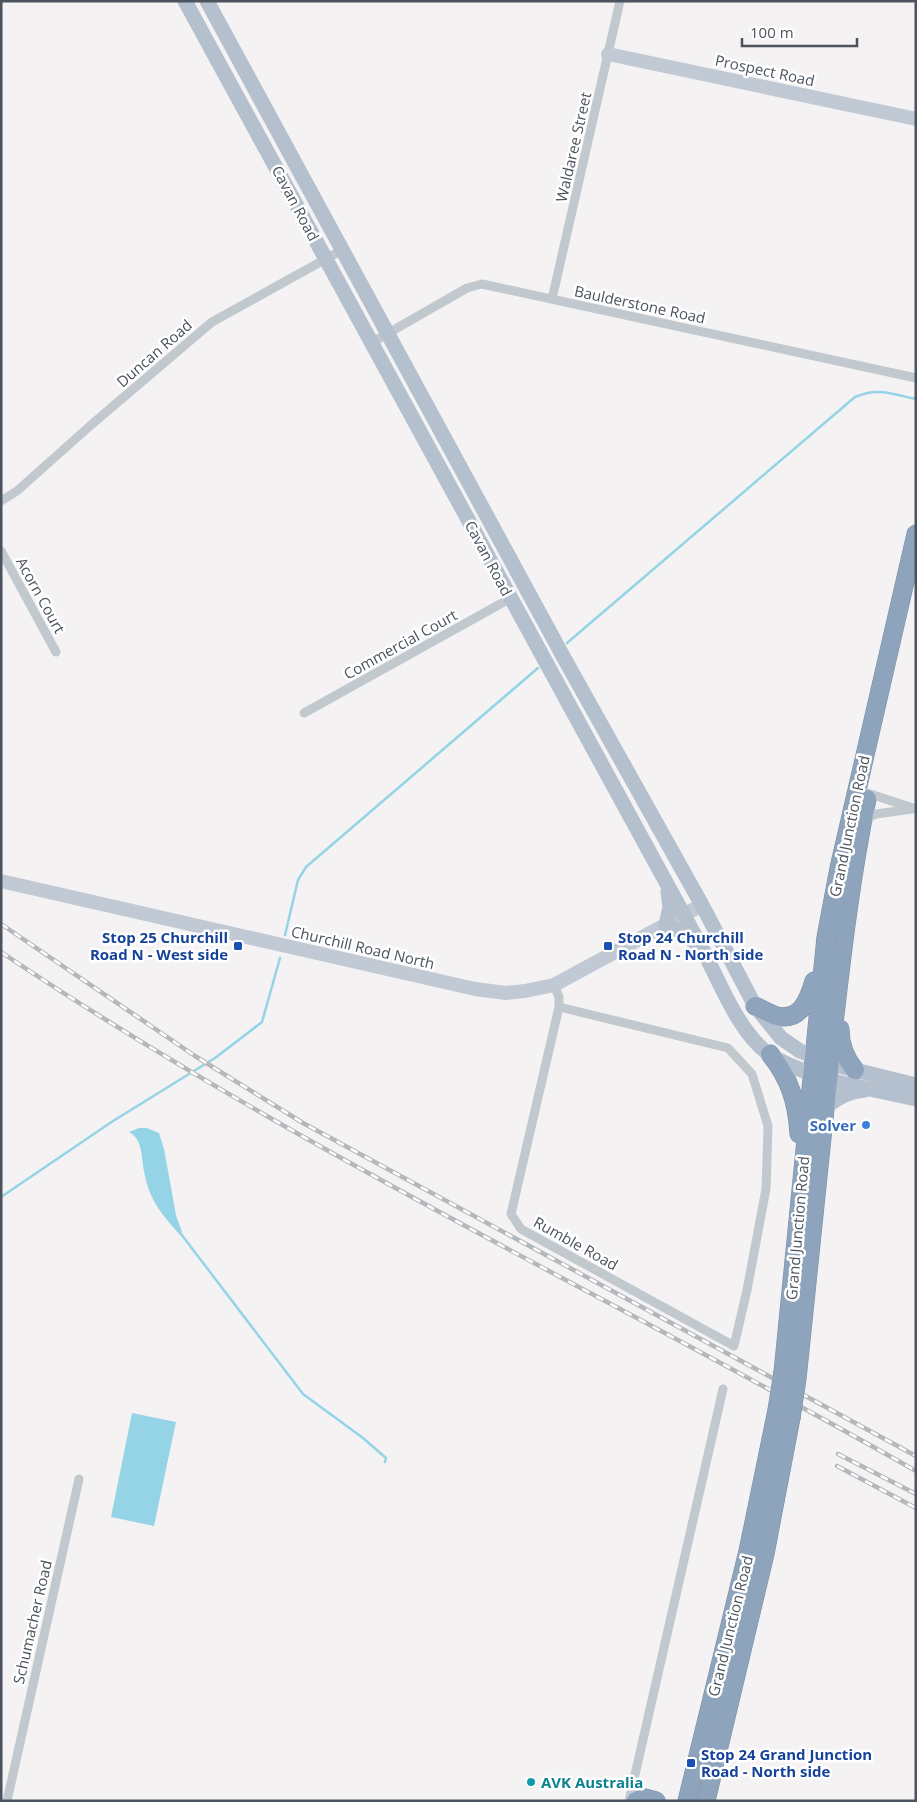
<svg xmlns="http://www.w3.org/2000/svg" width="917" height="1802" viewBox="0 0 917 1802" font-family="'Open Sans',sans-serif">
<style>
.water{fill:#95d4e7}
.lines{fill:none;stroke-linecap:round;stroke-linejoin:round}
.stream{stroke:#95d4e7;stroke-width:2.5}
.highway-casing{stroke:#798ea8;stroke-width:19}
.street{stroke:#c1c9cf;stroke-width:9}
.secondary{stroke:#c1cad4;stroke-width:14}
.primary{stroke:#b4c0ce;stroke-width:15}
.highway{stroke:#8ea3bc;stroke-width:18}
.rail-casing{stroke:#b4b7bb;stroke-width:4.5}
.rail{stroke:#fff;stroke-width:2.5;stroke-dasharray:8;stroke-linecap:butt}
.highway-bridge-casing{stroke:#798ea8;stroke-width:19;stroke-linecap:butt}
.highway-bridge{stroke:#8ea3bc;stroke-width:18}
.transit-dot{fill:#1a4fb4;stroke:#fff;stroke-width:2}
.shop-dot{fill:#3f7fe0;stroke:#fff;stroke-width:2}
.culture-dot{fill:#0f9aa8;stroke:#fff;stroke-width:2}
.labels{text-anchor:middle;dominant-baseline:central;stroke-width:5;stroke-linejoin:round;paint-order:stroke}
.street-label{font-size:15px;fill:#4b545e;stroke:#fff}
.transit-label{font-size:15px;font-weight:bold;fill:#164399;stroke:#fff;text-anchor:start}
.shop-label{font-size:15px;font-weight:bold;fill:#366cbe;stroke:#fff;text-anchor:end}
.culture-label{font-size:15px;font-weight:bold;fill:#0d838f;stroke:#fff;text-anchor:start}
</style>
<rect width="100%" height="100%" fill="#f4f2f2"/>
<!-- water -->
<path class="water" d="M139,1128H147L159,1133L164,1149L176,1215L182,1232L180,1235C161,1213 149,1200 144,1171C141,1156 143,1140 129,1132Z
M132,1413L176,1422L154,1526L111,1517Z"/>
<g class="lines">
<!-- stream -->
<path class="stream" d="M567,643L855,397C878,387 892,394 916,399
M285,935L298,880L306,867L538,668
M1,1197L113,1121L215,1058L262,1022L280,958
M181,1234L303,1394L363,1438L386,1458L385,1462"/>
<defs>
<path id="highway" d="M755,1006C762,1009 770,1014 777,1016C801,1022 809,998 814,981
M840,1029C840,1045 845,1058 855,1070
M770,1054C790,1079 797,1102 799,1134
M783,1372L826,937L839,868L916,534
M797,1379C809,1263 820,1147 833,1032C842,954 851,876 867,799
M636,1801L645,1798L656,1801
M687,1801L748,1551L777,1410
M706,1801L765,1554L791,1418"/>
</defs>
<!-- highway casing -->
<use href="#highway" class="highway-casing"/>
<!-- street -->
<path class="street" d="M552,299L620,1
M371,343L467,288L482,284L916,378
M1,501L17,491L91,425L212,322L342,250
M1,551L56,652
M304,713L511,598
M864,792L916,809
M864,823L871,816L876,814L912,809
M554,985L559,997V1007L511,1214L521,1229L734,1346L747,1290L766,1189L768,1126L752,1074L728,1048L559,1007
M7,1801L79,1479
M629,1801L723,1389"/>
<!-- secondary -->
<path class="secondary" d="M608,54L916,119
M1,881L475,989L506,993L525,991L554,985L702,905"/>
<!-- primary -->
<path class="primary" d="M185,1L703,950C720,983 739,1033 770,1055C783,1063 798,1069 812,1074
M207,1L564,658L702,905L755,1006L781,1038L800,1051L839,1066L916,1085
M668,892L670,907L666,925L684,933L696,944
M828,1080L916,1099
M825,1108C836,1098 850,1091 865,1090"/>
<!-- highway -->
<use href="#highway" class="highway"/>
<defs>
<path id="rail" d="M1,924L195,1056L303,1123L916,1456
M1,952C293,1148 611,1297 916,1471
M838,1454L916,1494
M837,1466L916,1508"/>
</defs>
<!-- rail casing -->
<use href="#rail" class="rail-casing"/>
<!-- rail -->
<use href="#rail" class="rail"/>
<defs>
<path id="highway-bridge" d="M777,1410L783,1372
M791,1418L797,1379"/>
</defs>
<!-- highway-bridge casing -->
<use href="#highway-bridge" class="highway-bridge-casing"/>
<!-- highway-bridge -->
<use href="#highway-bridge" class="highway-bridge"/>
</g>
<!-- markers -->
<g class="transit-dot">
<rect x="233" y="941" width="10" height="10" rx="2.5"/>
<rect x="603" y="941" width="10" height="10" rx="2.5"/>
<rect x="686" y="1758" width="10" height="10" rx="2.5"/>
</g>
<circle class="shop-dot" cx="866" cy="1125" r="5"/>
<circle class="culture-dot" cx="531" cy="1782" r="5"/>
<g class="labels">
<!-- street labels -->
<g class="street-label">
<text transform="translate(765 70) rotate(12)">Prospect Road</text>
<text transform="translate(573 147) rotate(-77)">Waldaree Street</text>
<text transform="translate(296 203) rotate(62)">Cavan Road</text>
<text transform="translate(640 304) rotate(12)">Baulderstone Road</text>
<text transform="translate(154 353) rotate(-41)">Duncan Road</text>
<text transform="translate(489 558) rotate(62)">Cavan Road</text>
<text transform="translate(41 595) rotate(61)">Acorn Court</text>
<text transform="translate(400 644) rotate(-29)">Commercial Court</text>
<text transform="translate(849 826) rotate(-78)">Grand Junction Road</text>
<text transform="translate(363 947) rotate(13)">Churchill Road North</text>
<text transform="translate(797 1228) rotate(-85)">Grand Junction Road</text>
<text transform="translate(576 1243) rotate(29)">Rumble Road</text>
<text transform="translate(32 1622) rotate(-77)">Schumacher Road</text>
<text transform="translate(730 1626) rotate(-76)">Grand Junction Road</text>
</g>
<!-- transit labels -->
<g class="transit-label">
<text x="228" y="937" text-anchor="end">Stop 25 Churchill<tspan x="228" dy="17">Road N - West side</tspan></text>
<text x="618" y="937">Stop 24 Churchill<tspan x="618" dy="17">Road N - North side</tspan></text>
<text x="701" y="1754">Stop 24 Grand Junction<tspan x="701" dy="17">Road - North side</tspan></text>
</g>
<!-- shop labels -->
<g class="shop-label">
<text x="856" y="1125">Solver</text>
</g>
<!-- culture labels -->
<g class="culture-label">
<text x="541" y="1782">AVK Australia</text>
</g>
</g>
<!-- border -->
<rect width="917" height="1802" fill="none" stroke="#4b545e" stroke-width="5"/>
<!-- scale -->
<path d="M742 38v8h115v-8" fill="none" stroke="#4b545e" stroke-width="2.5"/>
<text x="750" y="38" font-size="15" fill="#4b545e" stroke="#ffffff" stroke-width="4" paint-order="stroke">100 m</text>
</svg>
